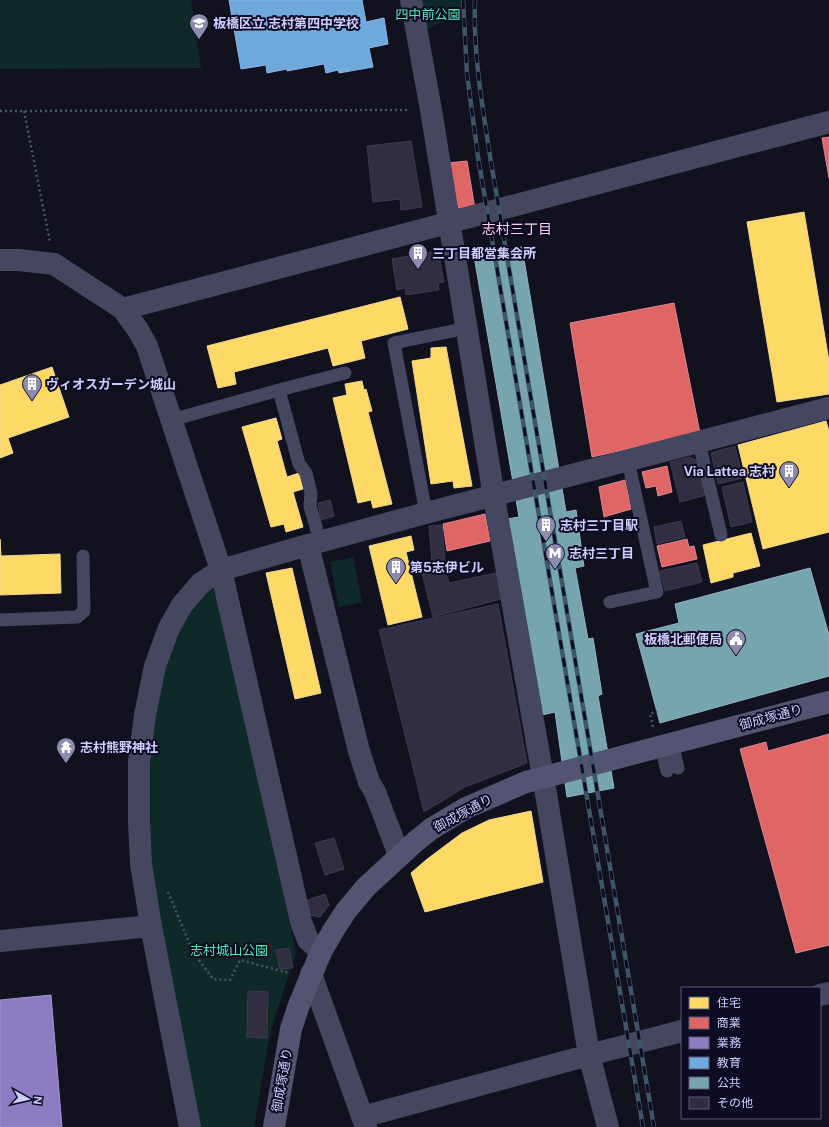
<svg xmlns="http://www.w3.org/2000/svg" width="829" height="1127" viewBox="0 0 829 1127" font-family="'Public Sans','Noto Sans JP',sans-serif">
<style>
.green{fill:#0f2928}
.homes{fill:#ffd966;stroke:#f1d594}
.shops{fill:#e06666;stroke:#db8594}
.offices{fill:#8e7cc3;stroke:#a294d5}
.schools{fill:#6fa8dc;stroke:#8cb3e6}
.public{fill:#76a5af;stroke:#91b1c7}
.building{fill:#302e40;stroke:#3c3a52}
.lines{fill:none;stroke-linecap:round;stroke-linejoin:round}
.path{stroke:#455865;stroke-width:2.5;stroke-dasharray:2 3;stroke-linecap:butt}
.lane{stroke:#45465f;stroke-width:13}
.street{stroke:#45465f;stroke-width:22}
.secondary{stroke:#535372;stroke-width:22}
.rail-casing{stroke:#3e5768;stroke-width:4.5}
.rail{stroke:#0e0c23;stroke-width:3;stroke-dasharray:9;stroke-linecap:butt}
.labels{text-anchor:middle;dominant-baseline:central;stroke-width:4;stroke-linejoin:round;paint-order:stroke}
.park-label{font-size:13px;fill:#50e9b6;stroke:#0e0c23}
.poi-label{font-size:13px;font-weight:bold;fill:#cfcdff;stroke:#0e0c23;text-anchor:start}
.street-label{font-size:13px;fill:#cfcdff;stroke:#0e0c23}
.neighbourhood-label{font-size:14px;fill:#ffcff1;stroke:#0e0c23}
</style>
<rect width="100%" height="100%" fill="#12111e"/>
<!-- green -->
<path class="green" d="M0,0H191L201,68L0,69Z
M411,0H463V12L417,34Z
M353,557L362,602L339,607L330,562Z
M207,587L216,591L296,953L273,1023L268,1045L254,1127H199L150,865L147,779L156,707L167,655L187,614Z"/>
<!-- homes -->
<path class="homes" d="M804,212L829,361V394L777,402L747,222Z
M400,297L408,329L361,341L365,358L333,366L328,348L234,372L236,384L218,388L207,346Z
M446,347L472,486L454,488L453,481L431,484L412,361L431,358V348Z
M52,367L69,417L8,438L13,453L0,458V385Z
M362,381L364,390L366,389L372,411L368,412L392,504L373,508L371,500L358,503L333,398L347,395L345,384Z
M276,418L282,439L277,441L287,477L299,473L303,489L293,492L303,527L286,532L284,524L271,527L242,427Z
M826,421L829,431V532L763,549L738,445Z
M751,533L760,566L733,573V577L711,583L703,545Z
M411,536L414,550L406,552L422,617L388,625L369,546Z
M0,539L1,556L60,554L61,593L0,595Z
M292,568L321,693L295,699L266,573Z
M531,811L543,882L425,912L411,873L426,860L462,833L489,820Z"/>
<!-- shops -->
<path class="shops" d="M829,137V178L822,138Z
M467,161L475,209L465,211L452,204L448,163Z
M674,303L700,433L592,457L570,323Z
M667,466L672,492L658,496L656,486L646,488L642,472Z
M625,480L631,509L604,517L599,487Z
M485,514L490,541L447,551L443,524Z
M687,539L689,547L694,546L697,559L662,567L657,546Z
M829,734V945L796,953L740,749L766,742L768,751Z"/>
<!-- offices -->
<path class="offices" d="M51,995L62,1127H0V1000Z"/>
<!-- schools -->
<path class="schools" d="M229,0H362L366,22L384,18L388,44L369,48L373,67L339,73L338,70L326,73L324,64L287,71V69L267,73L266,65L241,69Z"/>
<!-- public -->
<path class="public" d="M522,247L566,512L576,510L584,566L575,568L588,639L593,638L602,694L598,696L614,788L567,797L555,712L542,715L507,519L519,517L474,256Z
M810,568L829,635V676L660,723L636,634L679,623L675,604Z"/>
<!-- building -->
<path class="building" d="M411,141L422,207L401,210L400,199L373,202L367,146Z
M438,251L444,282L438,283L439,290L406,295L405,288L397,290L392,259Z
M735,446L743,478L718,484L711,453Z
M690,457L696,460L705,494L703,496L680,502L670,462Z
M743,482L752,522L731,527L722,487Z
M330,500L334,516L321,520L318,503Z
M681,521L685,537L657,544L654,527Z
M442,525L445,561L432,562L429,526Z
M697,563L702,582L665,591L660,571Z
M444,564L449,583L496,573L499,577L501,599L433,617L421,569Z
M498,604L527,763L465,787L424,812L379,630Z
M334,838L344,869L325,875L315,843Z
M325,894L329,905L320,917L310,915L305,901Z
M289,948L293,968L280,969L276,950Z
M248,991L268,992L267,1038L247,1037Z"/>
<g class="lines">
<!-- path -->
<path class="path" d="M0,111L409,110
M24,111L50,242
M653,727L650,714L657,711
M168,892L193,952L213,979L230,980L240,960L289,973"/>
<!-- lane -->
<path class="lane" d="M279,390L299,464L306,473L311,493L310,506L320,541
M171,420L279,390L345,373
M699,443L721,535
M426,513L394,343L467,328
M610,602L657,592L628,461
M0,620L77,617L84,611L83,556
M672,743L678,768
M661,746L667,771"/>
<!-- street -->
<path class="street" d="M411,0L431,110L496,509L546,794L589,1055L608,1127
M0,260H19L54,264L123,309L138,330L147,346L221,570L301,922L308,940L321,952
M123,309L829,122
M308,545L359,751L369,782L375,792L399,855
M0,941L151,926
M311,974L366,1127
M820,995L829,993
M362,1117L589,1055L682,1031
M190,1127L151,926L141,864L139,822V761L145,715L155,666L169,628L182,605L201,583L221,570L308,545L426,513L829,408"/>
<!-- secondary -->
<path class="secondary" d="M274,1127L291,1029L299,1005L321,952L333,931L346,911L366,887L415,842L431,829L466,808L526,782L829,702"/>
<defs>
<path id="rail" d="M463,0L467,74L478,157L643,1127
M475,0C473,52 482,104 490,156L654,1127"/>
</defs>
<!-- rail casing -->
<use href="#rail" class="rail-casing"/>
<!-- rail -->
<use href="#rail" class="rail"/>
</g>
<!-- icons -->
<defs>
<symbol id="school-pin" viewBox="-11 -11 22 30"><path d="M0 17L-7.5 6A9.5 9.5 0 1 1 7.5 6Z" fill="#8d8bb0" stroke="#0e0c23"/><path d="M0-5L7-2L0 1L-7-2ZM-4 1L0 2.5L4 1V4Q0 6-4 4Z" fill="#fff"/></symbol>
<symbol id="building-pin" viewBox="-11 -11 22 30"><path d="M0 17L-7.5 6A9.5 9.5 0 1 1 7.5 6Z" fill="#8d8bb0" stroke="#0e0c23"/><path d="M-4-6H4V6H1V3H-1V6H-4ZM-2.5-4.3h1.7v1.8h-1.7ZM.8-4.3h1.7v1.8H.8ZM-2.5-1h1.7V.8h-1.7ZM.8-1h1.7V.8H.8Z" fill="#fff"/></symbol>
<symbol id="metro-pin" viewBox="-11 -11 22 30"><path d="M0 17L-7.5 6A9.5 9.5 0 1 1 7.5 6Z" fill="#8d8bb0" stroke="#0e0c23"/><path d="M-5.5 5V-5H-3L0 0L3-5H5.5V5H3V-.5L0 4L-3-.5V5Z" fill="#fff"/></symbol>
<symbol id="civic-pin" viewBox="-11 -11 22 30"><path d="M0 17L-7.5 6A9.5 9.5 0 1 1 7.5 6Z" fill="#8d8bb0" stroke="#0e0c23"/><path d="M-.6-6.5H3V-4.5H.6V-3L4-1V1h2V6H-6V1h2V-1L-.6-3ZM-1.2 2.5V6h2.4V2.5Z" fill="#fff"/></symbol>
<symbol id="temple-pin" viewBox="-11 -11 22 30"><path d="M0 17L-7.5 6A9.5 9.5 0 1 1 7.5 6Z" fill="#8d8bb0" stroke="#0e0c23"/><path d="M0-6L5-2H3V0L6.5 2.5H4V6H1.5V3h-3V6H-4V2.5H-6.5L-3 0V-2H-5Z" fill="#fff"/></symbol>
</defs>
<g fill-rule="evenodd">
<use href="#school-pin" x="188" y="12" width="22" height="30"/>
<use href="#building-pin" x="407" y="242" width="22" height="30"/>
<use href="#building-pin" x="21" y="373" width="22" height="30"/>
<use href="#building-pin" x="778" y="460" width="22" height="30"/>
<use href="#building-pin" x="535" y="514" width="22" height="30"/>
<use href="#metro-pin" x="544" y="542" width="22" height="30"/>
<use href="#building-pin" x="385" y="556" width="22" height="30"/>
<use href="#civic-pin" x="725" y="628" width="22" height="30"/>
<use href="#temple-pin" x="55" y="736" width="22" height="30"/>
</g>
<g class="labels">
<!-- park labels -->
<g class="park-label">
<text x="428" y="14">四中前公園</text>
<text x="229" y="950">志村城山公園</text>
</g>
<!-- poi labels -->
<g class="poi-label">
<text x="213" y="23">板橋区立 志村第四中学校</text>
<text x="432" y="253">三丁目都営集会所</text>
<text x="46" y="384">ヴィオスガーデン城山</text>
<text x="775" y="471" text-anchor="end">Via Lattea 志村</text>
<text x="560" y="525">志村三丁目駅</text>
<text x="569" y="553">志村三丁目</text>
<text x="410" y="567">第5志伊ビル</text>
<text x="722" y="639" text-anchor="end">板橋北郵便局</text>
<text x="80" y="747">志村熊野神社</text>
</g>
<!-- street labels -->
<g class="street-label">
<text transform="translate(771 717) rotate(-15)">御成塚通り</text>
<text transform="translate(463 813) rotate(-28)">御成塚通り</text>
<text transform="translate(282 1080) rotate(-80)">御成塚通り</text>
</g>
<!-- neighbourhood labels -->
<g class="neighbourhood-label">
<text x="517" y="229">志村三丁目</text>
</g>
</g>
<!-- legend -->
<rect x="681" y="987" width="140" height="132" fill="#0e0c23" stroke="#5b597b"/>
<rect x="689" y="997" width="20" height="12" fill="#ffd966" stroke="#5b597b"/>
<text x="717" y="1007" font-size="12" fill="#cfcdff">住宅</text>
<rect x="689" y="1017" width="20" height="12" fill="#e06666" stroke="#5b597b"/>
<text x="717" y="1027" font-size="12" fill="#cfcdff">商業</text>
<rect x="689" y="1037" width="20" height="12" fill="#8e7cc3" stroke="#5b597b"/>
<text x="717" y="1047" font-size="12" fill="#cfcdff">業務</text>
<rect x="689" y="1057" width="20" height="12" fill="#6fa8dc" stroke="#5b597b"/>
<text x="717" y="1067" font-size="12" fill="#cfcdff">教育</text>
<rect x="689" y="1077" width="20" height="12" fill="#76a5af" stroke="#5b597b"/>
<text x="717" y="1087" font-size="12" fill="#cfcdff">公共</text>
<rect x="689" y="1097" width="20" height="12" fill="#302e40" stroke="#5b597b"/>
<text x="717" y="1107" font-size="12" fill="#cfcdff">その他</text>
<!-- north arrow -->
<g transform="translate(28 1099) rotate(98)" stroke="#0e0c23" stroke-width="3" paint-order="stroke">
<path d="M0-3L7 15L0 10L-7 15Z" fill="#cfcdff"/>
<text y="-6" font-size="11" font-weight="bold" text-anchor="middle" fill="#cfcdff">N</text>
</g>
</svg>
